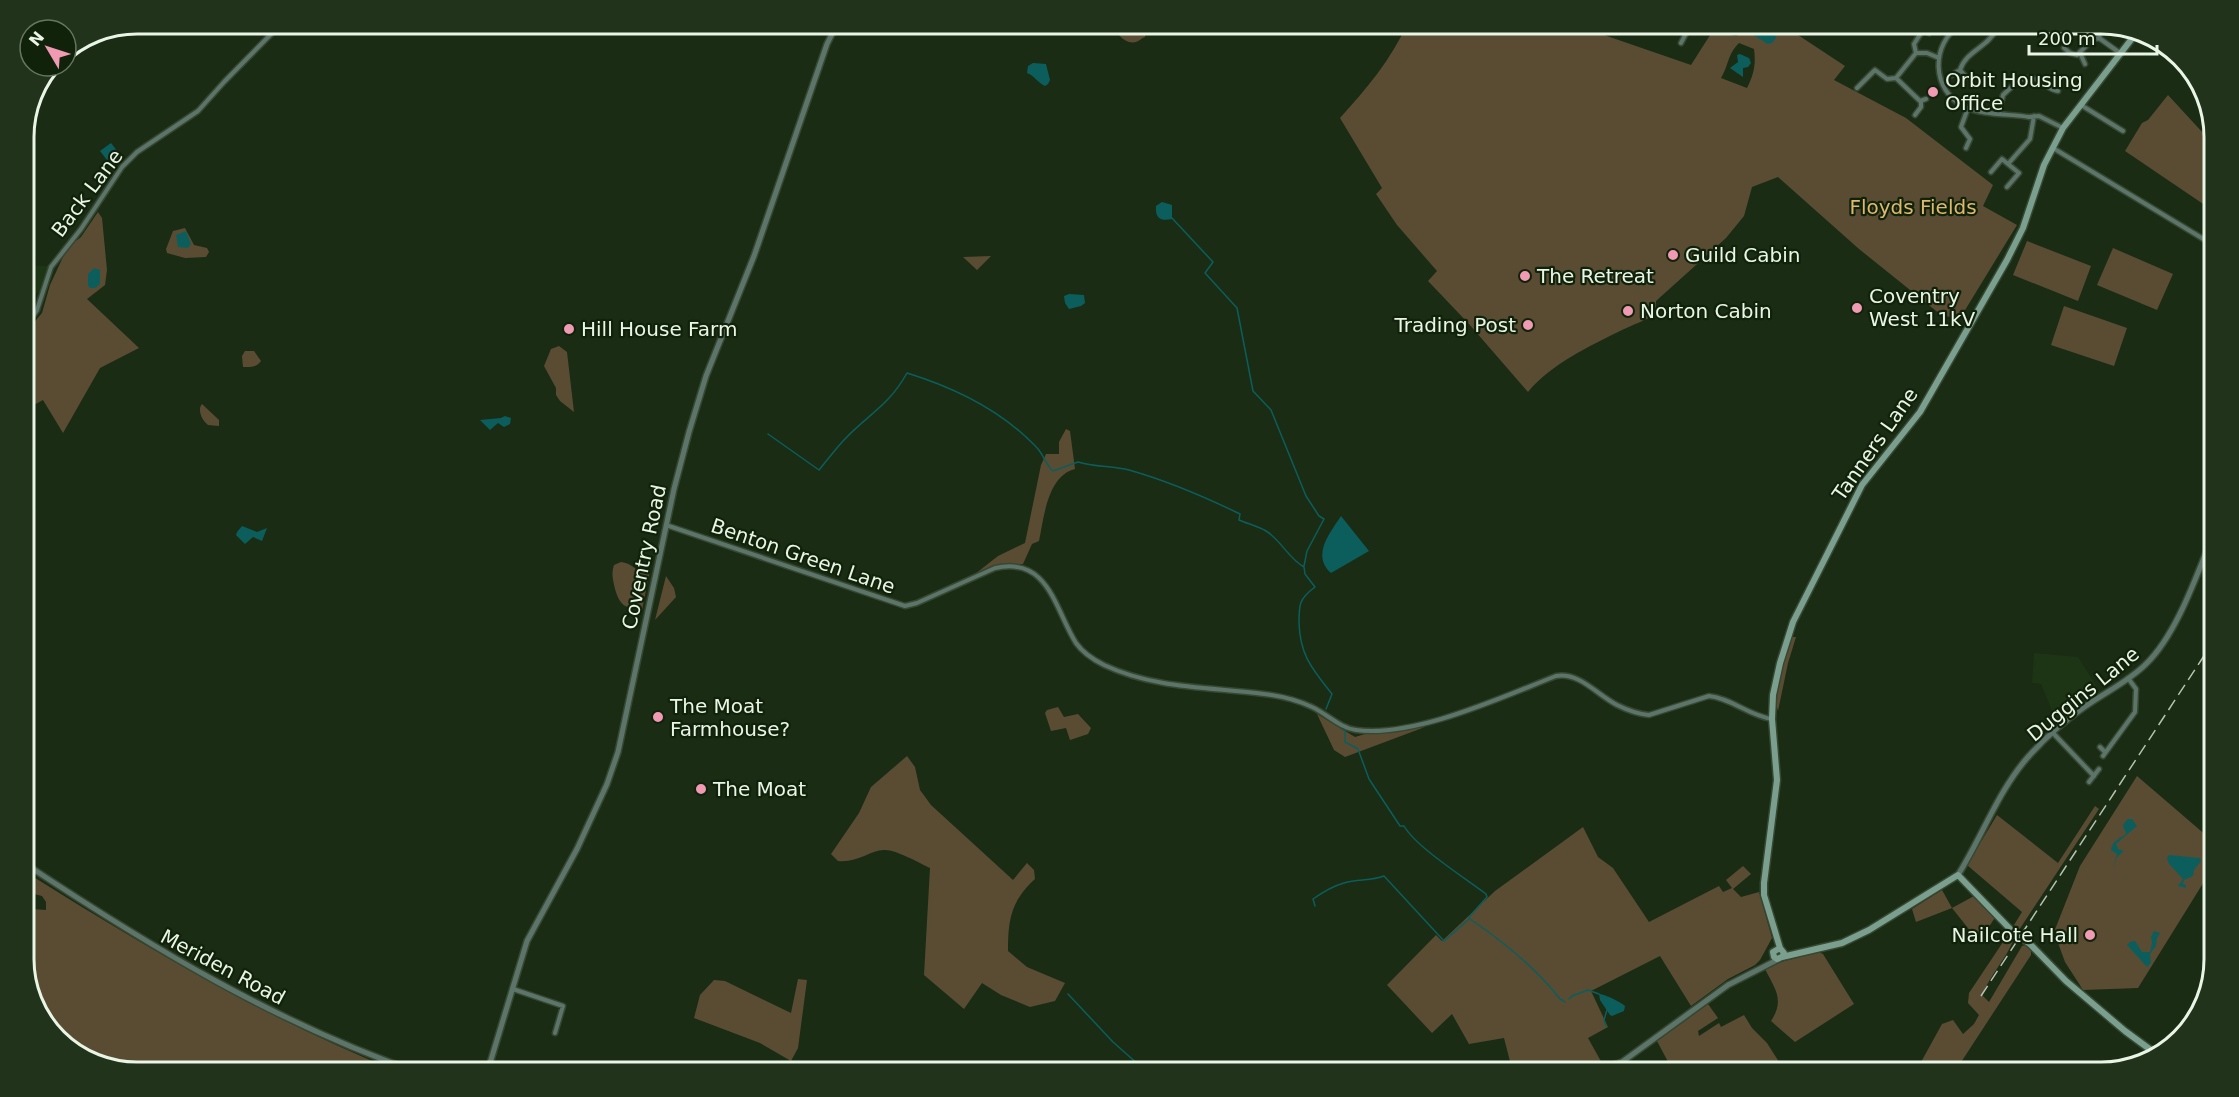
<svg xmlns="http://www.w3.org/2000/svg" width="2239" height="1097" viewBox="0 0 2239 1097" font-family="'DejaVu Sans',sans-serif">
<style>
.built{fill:#1d3415}
.green{fill:#5a4c33;fill-rule:evenodd}
.water{fill:#0c5e5d}
.lines{fill:none;stroke-linecap:round;stroke-linejoin:round}
.stream{stroke:#0c5e5d;stroke-width:1.5}
.minor-casing{stroke:#374831;stroke-width:7}
.tertiary-casing{stroke:#374831;stroke-width:8}
.secondary-casing{stroke:#374831;stroke-width:9}
.minor{stroke:#5c7469;stroke-width:4}
.tertiary{stroke:#5c7469;stroke-width:5}
.secondary{stroke:#7a9f8f;stroke-width:6}
.rail{stroke:#b6c3b1;stroke-width:1.5;stroke-dasharray:12 6;stroke-linecap:butt}
.secondary-bridge-casing{stroke:#374831;stroke-width:9;stroke-linecap:butt}
.secondary-bridge{stroke:#7a9f8f;stroke-width:6}
.poi-dot{fill:#f09ab4;stroke:#11220a;stroke-width:2}
.labels{text-anchor:middle;dominant-baseline:central;stroke-width:4.5;stroke-linejoin:round;paint-order:stroke}
.poi-label{font-size:20px;fill:#e9f5e5;stroke:#11220a;text-anchor:start}
.street-label{font-size:20px;fill:#e9f5e5;stroke:#11220a}
.park-label{font-size:20px;fill:#deb86f;stroke:#11220a}
.rim{fill:none;stroke:#e9f5e5;stroke-width:3}
</style>
<rect width="100%" height="100%" fill="#1a2c14"/>
<!-- built -->
<path class="built" d="M24,265L48,266L39,292L24,300Z
M2034,653L2078,657L2101,693L2062,721L2054,716L2041,684L2032,683Z"/>
<!-- green -->
<path class="green" d="M1112,24H1137L1146,32L1145,37C1142,38 1139,41 1136,42C1124,45 1116,32 1112,24Z
M1407,24H1587L1578,26L1691,65L1712,32L1737,36L1745,24H1788L1789,29L1845,66L1834,80L1906,118L1993,185L1983,206L2017,225L1959,320L1940,314L1859,249L1778,177L1752,187L1744,216L1726,238L1656,301V313C1646,321 1634,324 1622,330C1590,346 1551,364 1528,392L1469,324L1428,281L1437,271L1397,225L1376,194L1382,188L1340,118C1366,89 1391,60 1407,24ZM1739,43L1754,49C1756,64 1754,74 1747,88L1721,78C1729,65 1727,55 1739,43Z
M2168,95L2215,146V212L2125,151L2142,123L2148,120Z
M98,212L102,218L107,270L105,285L87,299L139,348L100,368L63,433L43,400L32,406L24,395V376L27,374L24,370V334L42,313L50,285L63,257L73,243L81,237Z
M185,228L194,245L207,248L209,252L206,257L185,258L167,253L166,249L173,231Z
M2027,241L2091,266L2078,301L2013,275Z
M2113,248L2173,274L2157,310L2097,285Z
M991,256L977,270L963,257Z
M2064,306L2127,328L2114,366L2051,345Z
M559,346L567,352L574,412L560,401L556,395V388L544,366L551,349Z
M245,351H254L261,361C256,368 250,367 243,367L242,356Z
M202,404L219,420V426L208,425C202,420 197,410 202,404Z
M1066,429L1070,431L1075,469C1047,476 1044,518 1039,541L1032,544L1023,564H1002L975,574L998,556L1025,543L1041,465L1046,454H1059V442Z
M621,562C634,563 636,575 650,570L642,610C625,608 620,606 615,589C613,579 611,575 614,565Z
M666,576L674,588L676,597L655,620Z
M1792,637H1796L1788,663L1778,711C1771,689 1785,658 1792,637Z
M1058,707L1064,717L1078,714L1091,728L1088,734L1070,740L1066,728L1051,731L1045,713L1047,710Z
M1317,714L1355,737L1365,734L1425,727L1345,757L1334,750Z
M907,756L915,767L920,790L931,805L1013,880L1027,863L1034,870L1035,879C1011,901 1008,919 1008,951L1027,967L1065,983L1055,1001L1030,1007L1001,995L982,983L964,1009L924,975L930,868C919,863 897,850 885,850C872,849 858,863 838,861L831,854L859,813L871,787Z
M2137,776L2215,843V864L2138,988L2083,990L2065,962L2054,932L2080,866Z
M2095,806L2099,809L2019,930L2014,925L2022,912L1967,865L1997,815L2058,863Z
M1583,827L1598,857L1613,868L1649,922L1719,886L1723,892L1732,888L1726,880L1743,866L1751,874L1733,889L1741,897L1759,892L1772,938L1760,960L1755,965L1728,979L1691,1006L1660,956L1591,991L1608,1027L1588,1038L1603,1065C1574,1074 1543,1073 1513,1073L1504,1038L1469,1044L1452,1014L1432,1033L1387,985L1436,935L1442,941L1495,891Z
M24,871C145,947 268,1019 401,1073H137L87,1061L43,1023L24,967ZM34,894L42,896L46,902V910L32,909Z
M1942,890L1952,908L1974,896L1996,916L1979,942L1952,908L1916,922L1912,909Z
M2009,933L2014,939C2006,959 1990,975 1982,995L1989,1002L2022,946L2026,945L2031,949V955L1954,1073H1915L1942,1024L1953,1020L1963,1034L1974,1024L1979,1015L1968,1003L1969,993Z
M1818,952L1823,954L1854,1004L1795,1042L1771,1021C1785,1000 1775,989 1765,969L1781,962Z
M798,979L807,980L798,1048L791,1061L760,1043L694,1018L700,995L714,980L725,981L791,1013Z
M1708,1004L1718,1018L1698,1031L1699,1036L1719,1023L1721,1027L1744,1015L1752,1028L1767,1043L1786,1073H1674L1657,1041Z"/>
<!-- water -->
<path class="water" d="M1757,24H1772L1776,38L1772,43L1768,44L1750,33L1752,27Z
M1740,54L1749,58L1751,63L1748,67L1743,68V77L1730,68L1738,62L1737,55Z
M1033,63L1046,64L1050,80L1048,84L1045,86C1037,82 1035,76 1027,73L1028,66Z
M111,143L118,152L112,158L107,160L100,151Z
M1162,202L1172,205V219C1161,221 1155,219 1156,206Z
M186,231L191,244L188,248L178,247L176,235Z
M94,268L100,270V284L95,288H90L88,286V274Z
M1069,294L1084,295L1085,303L1081,306L1069,309L1065,303L1064,296Z
M505,416L511,418L510,424L504,427L498,423L490,430L480,420L501,418Z
M1341,516L1369,551L1331,573C1311,555 1330,533 1341,516Z
M242,526L257,532L267,528L262,541L253,537L245,544L236,535L237,532Z
M2128,819H2132L2137,826L2116,844L2118,849L2124,851L2117,857L2113,868L2117,854L2111,850C2113,840 2119,839 2126,834C2125,827 2119,828 2128,819Z
M2169,855L2200,858L2201,861L2194,870L2193,876L2184,880L2183,884L2186,885V888L2178,886L2183,879L2169,864L2167,858Z
M2154,931L2160,933L2157,938L2156,946L2150,954L2151,963L2147,967L2127,945L2130,942L2135,941L2142,952H2150L2152,943L2151,937Z
M1599,994C1604,994 1621,1002 1625,1006L1624,1011L1612,1016L1610,1015L1600,1000Z"/>
<g class="lines">
<!-- stream -->
<path class="stream" d="M1171,217L1213,262L1205,273L1237,308L1253,391L1271,410L1306,496L1319,516L1324,519L1307,551L1304,566
M768,434L819,470C827,460 835,450 843,441C868,414 888,407 907,373C949,386 992,406 1025,436C1029,440 1034,444 1038,449C1044,456 1046,465 1053,471L1078,462C1094,467 1113,466 1129,470C1168,481 1203,496 1240,514L1239,520C1248,524 1258,526 1266,531C1281,540 1288,558 1304,567L1305,574L1315,587C1299,599 1299,604 1299,623C1300,656 1313,670 1332,694L1326,709
M1322,715L1345,731V742L1358,749L1369,779L1400,826H1404C1416,847 1465,878 1486,894L1487,897L1469,917L1470,919C1504,942 1535,967 1560,999L1565,1002
M1315,906L1313,899C1323,892 1333,886 1344,883C1358,879 1371,881 1384,876L1444,941L1469,919
M1068,994L1113,1042L1148,1073
M1569,999L1572,996L1588,990L1599,994
M1606,1026L1604,1020L1607,1010
M1647,1071L1648,1073"/>
<defs>
<path id="minor" d="M1961,24C1930,44 1931,91 1965,107C1981,115 2011,114 2029,117L2039,116L2063,128
M1993,24L1996,30
M1647,25V24
M1921,33L1924,30L1929,33
M2145,34L2199,82
M2099,38L2101,31L2106,26
M1681,43L1691,24
M2064,48L2070,53L2077,55L2092,40L2099,38L2120,53
M1916,53L1914,44L1921,33L1920,27
M2080,53L2085,64
M1952,75L1960,70
M1966,77L1960,70C1966,51 1988,47 1996,30L2004,29L2011,24
M1896,78L1920,101L1926,99
M1857,88L1875,70L1887,79L1896,78L1916,53H1927L1939,58
M2081,105L2123,131
M1999,113L2003,95L2020,79C2043,74 2043,89 2058,91
M1915,115L1921,107V102
M1966,148L1970,139L1961,127L1968,108
M2053,148L2215,246
M1991,172L2002,159L2008,164
M2007,187L2019,173L2008,164L2030,139L2034,116
M24,329L37,310L51,267L81,229L122,167L137,152L198,111L224,82L281,24
M666,525L905,606L917,603L995,568C1049,556 1055,610 1076,643C1083,653 1094,660 1104,665C1155,689 1210,687 1264,694C1281,696 1297,700 1312,707C1327,714 1340,728 1356,730C1414,738 1502,697 1556,676C1580,672 1597,695 1617,705C1627,710 1638,714 1649,715L1709,696C1731,698 1749,716 1772,719
M2053,733L2094,776
M2100,747L2105,752
M2103,756L2135,712L2136,689L2128,678
M2089,782L2099,769
M513,989L563,1006L555,1033"/>
<path id="tertiary" d="M24,863C149,946 277,1024 420,1073
M1958,875C1982,837 1998,791 2028,757C2045,738 2065,720 2086,706C2106,692 2129,681 2146,664C2178,633 2198,571 2215,530
M1622,1062L1624,1073
M487,1073L527,941L577,849L607,784L618,752L674,489L689,432L706,376L754,256L827,44L837,24
M1428,1073H1445
M1588,1073L1622,1062L1728,985L1779,959"/>
<path id="secondary" d="M2030,944L2066,981L2125,1031L2159,1056
M1780,948L1773,952L1774,957L1777,959L1782,957L1784,953L1780,948L1764,895V883L1777,780L1772,719L1773,695L1780,663L1793,622L1862,485L1920,412L2007,260L2023,228L2044,165L2063,128L2137,32
M1782,957L1842,943L1869,930L1958,875L2013,932"/>
</defs>
<!-- minor casing -->
<use href="#minor" class="minor-casing"/>
<!-- tertiary casing -->
<use href="#tertiary" class="tertiary-casing"/>
<!-- secondary casing -->
<use href="#secondary" class="secondary-casing"/>
<!-- minor -->
<use href="#minor" class="minor"/>
<!-- tertiary -->
<use href="#tertiary" class="tertiary"/>
<!-- secondary -->
<use href="#secondary" class="secondary"/>
<!-- rail -->
<path class="rail" d="M1981,996L2215,639"/>
<defs>
<path id="secondary-bridge" d="M2013,932L2030,944"/>
</defs>
<!-- secondary-bridge casing -->
<use href="#secondary-bridge" class="secondary-bridge-casing"/>
<!-- secondary-bridge -->
<use href="#secondary-bridge" class="secondary-bridge"/>
</g>
<!-- markers -->
<g class="poi-dot">
<circle cx="1933" cy="92" r="6"/>
<circle cx="1673" cy="255" r="6"/>
<circle cx="1525" cy="276" r="6"/>
<circle cx="1857" cy="308" r="6"/>
<circle cx="1628" cy="311" r="6"/>
<circle cx="1528" cy="325" r="6"/>
<circle cx="569" cy="329" r="6"/>
<circle cx="658" cy="717" r="6"/>
<circle cx="701" cy="789" r="6"/>
<circle cx="2090" cy="935" r="6"/>
</g>
<g class="labels">
<!-- poi labels -->
<g class="poi-label">
<text x="1945" y="80">Orbit Housing<tspan x="1945" dy="23">Office</tspan></text>
<text x="1685" y="255">Guild Cabin</text>
<text x="1537" y="276">The Retreat</text>
<text x="1869" y="296">Coventry<tspan x="1869" dy="23">West 11kV</tspan></text>
<text x="1640" y="311">Norton Cabin</text>
<text x="1516" y="325" text-anchor="end">Trading Post</text>
<text x="581" y="329">Hill House Farm</text>
<text x="670" y="706">The Moat<tspan x="670" dy="23">Farmhouse?</tspan></text>
<text x="713" y="789">The Moat</text>
<text x="2078" y="935" text-anchor="end">Nailcote Hall</text>
</g>
<!-- street labels -->
<g class="street-label">
<text transform="translate(87 193) rotate(-53)">Back Lane</text>
<text transform="translate(1875 444) rotate(-55)">Tanners Lane</text>
<text transform="translate(803 556) rotate(19)">Benton Green Lane</text>
<text transform="translate(644 557) rotate(-78)">Coventry Road</text>
<text transform="translate(2083 694) rotate(-39)">Duggins Lane</text>
<text transform="translate(223 967) rotate(28)">Meriden Road</text>
</g>
<!-- park labels -->
<g class="park-label">
<text x="1913" y="207">Floyds Fields</text>
</g>
</g>
<!-- crop -->
<path d="M0 0H2239V1097H0ZM137 34H2101A103 103 0 0 1 2204 137V959A103 103 0 0 1 2101 1062H137A103 103 0 0 1 34 959V137A103 103 0 0 1 137 34Z" fill="#22331c" fill-rule="evenodd"/>
<path class="rim" d="M137 34H2101A103 103 0 0 1 2204 137V959A103 103 0 0 1 2101 1062H137A103 103 0 0 1 34 959V137A103 103 0 0 1 137 34Z"/>
<!-- north arrow -->
<g transform="translate(48 48) rotate(309)"><circle r="28" fill="#11220a" stroke="#677662" stroke-width="1.5"/>
<path d="M0-4.5L10 22L0 15L-10 22Z" fill="#f09ab4"/>
<text y="-9" font-size="16" font-weight="bold" text-anchor="middle" fill="#e9f5e5">N</text>
</g>
<!-- scale -->
<path d="M2029 45v9h128v-9" fill="none" stroke="#e9f5e5" stroke-width="3"/>
<text x="2038" y="45" font-size="18" fill="#e9f5e5" stroke="#11220a" stroke-width="4.5" paint-order="stroke">200 m</text>
</svg>
